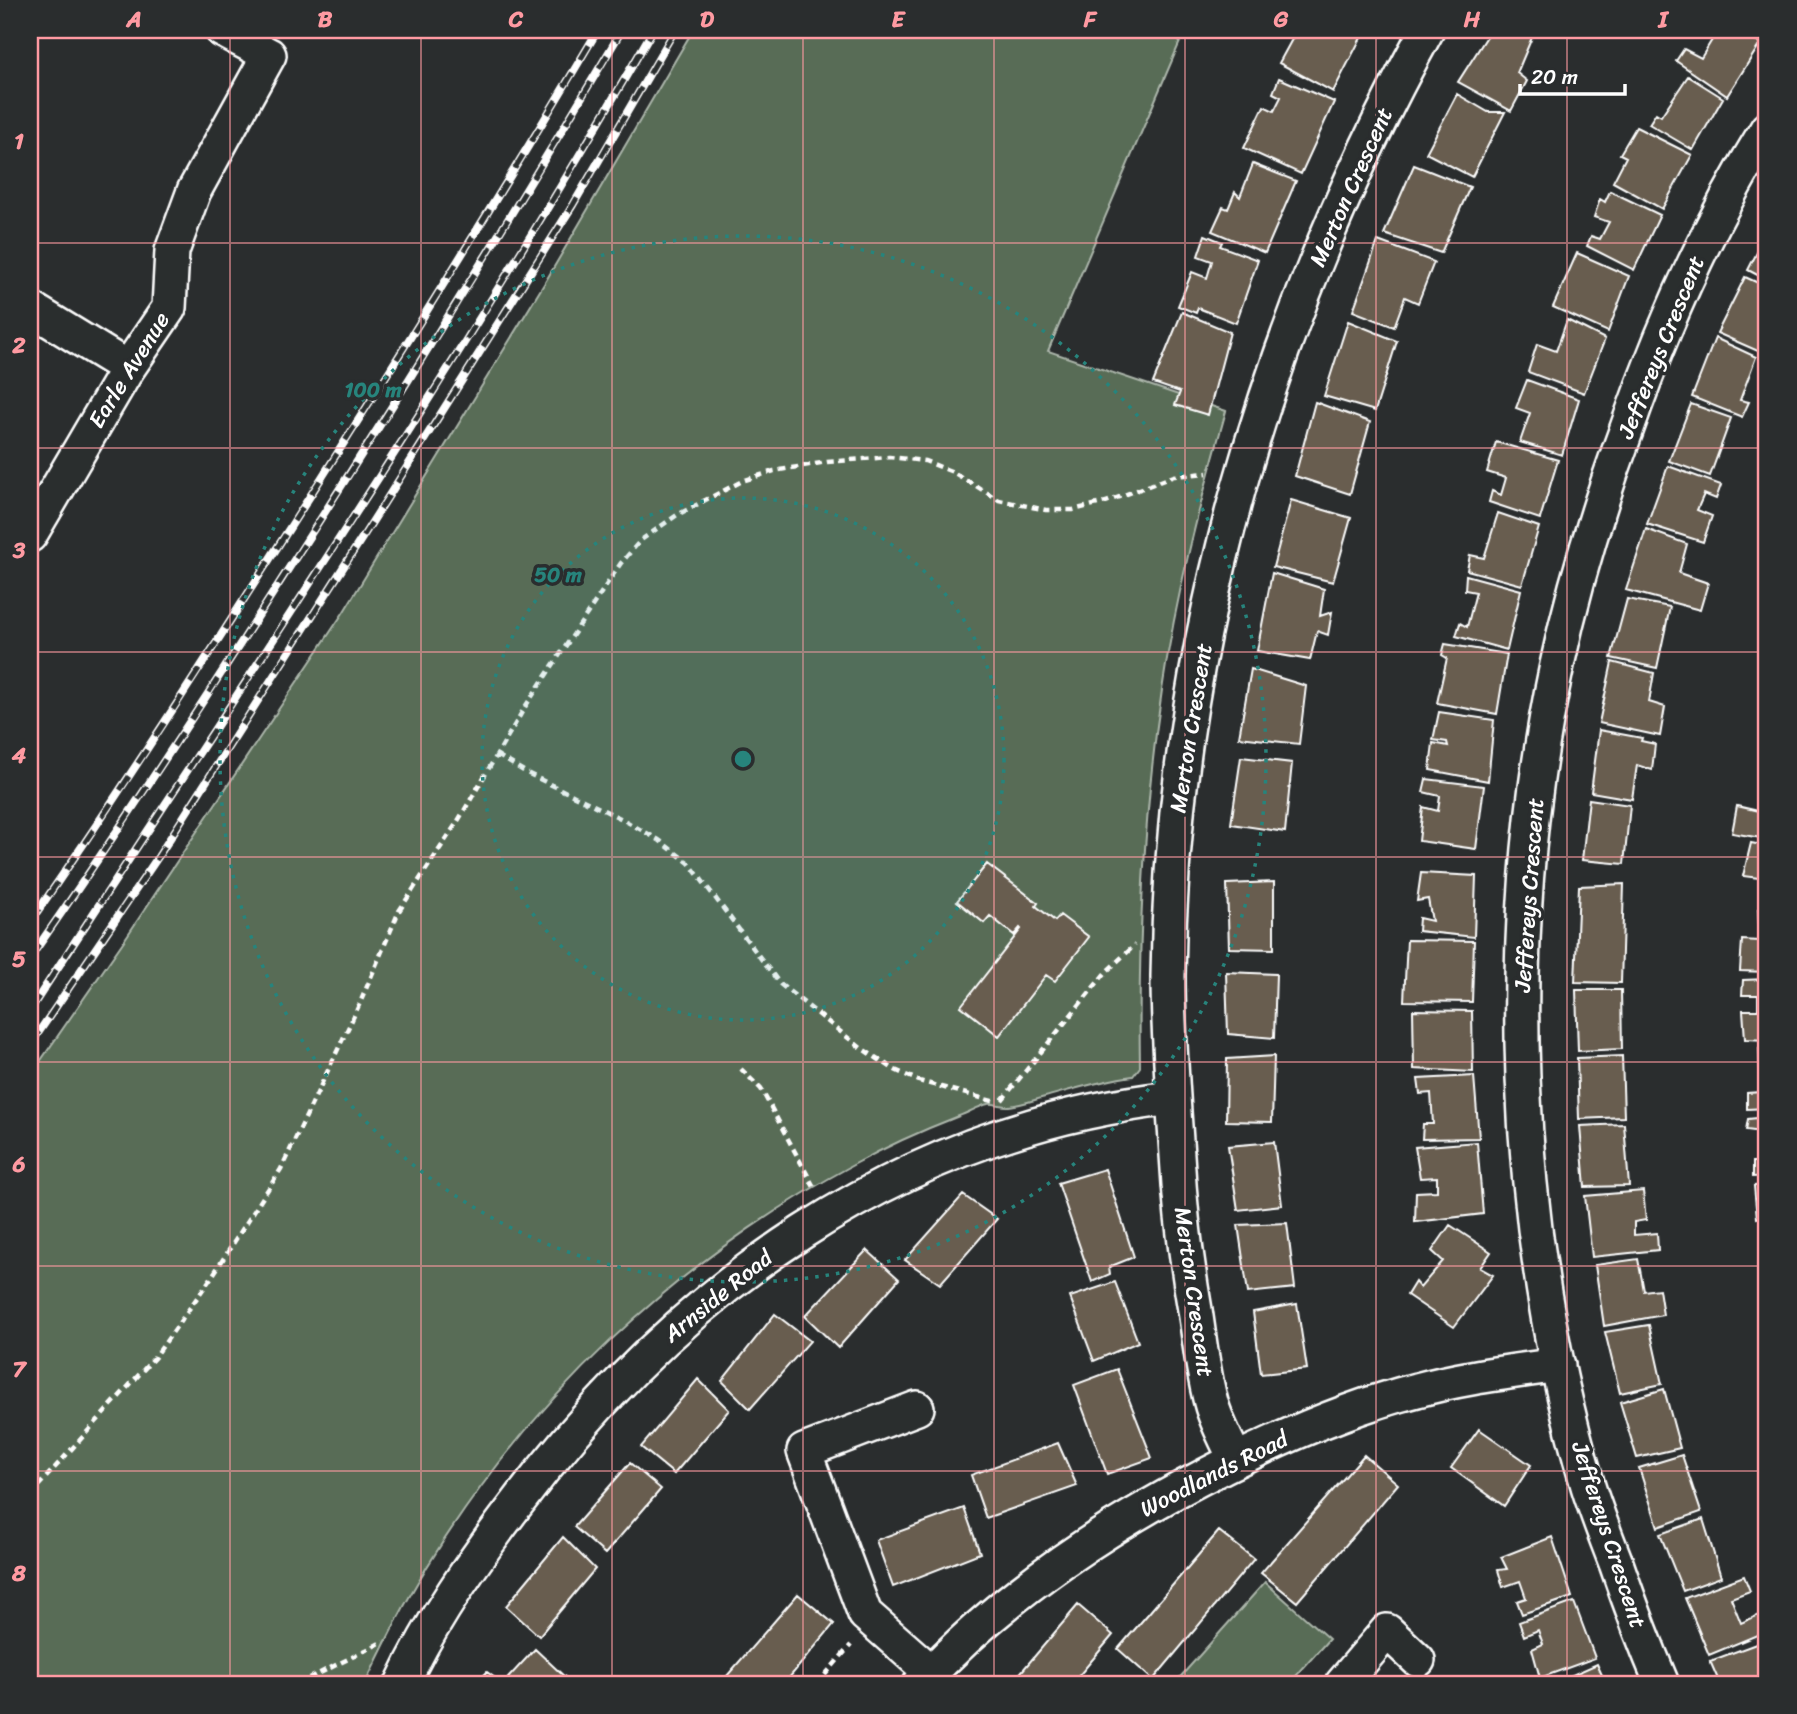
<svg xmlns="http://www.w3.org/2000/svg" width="1797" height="1714" viewBox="0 0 1797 1714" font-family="Sriracha,sans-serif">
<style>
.green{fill:#586c57;stroke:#acb6ab;stroke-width:2}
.building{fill:#685d4f;stroke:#fff;stroke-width:2}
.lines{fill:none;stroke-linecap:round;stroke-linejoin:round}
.minor-casing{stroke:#fff;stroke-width:38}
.path{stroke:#fff;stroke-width:4.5;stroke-dasharray:7 5;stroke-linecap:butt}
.minor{stroke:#2a2d2e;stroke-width:33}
.rail-casing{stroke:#fff;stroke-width:8}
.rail{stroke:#2a2d2e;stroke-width:5;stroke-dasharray:16;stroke-linecap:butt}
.grid{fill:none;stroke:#ff9aa2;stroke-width:2;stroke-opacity:0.55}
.ring{fill:none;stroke:#27847c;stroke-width:3.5;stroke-dasharray:3.5 7}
.labels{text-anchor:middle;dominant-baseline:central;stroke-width:7;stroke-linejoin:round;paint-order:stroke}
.street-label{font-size:23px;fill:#fff;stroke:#2a2d2e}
.centre{fill:#27847c;stroke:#2a2d2e;stroke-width:3.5}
.ring-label{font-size:21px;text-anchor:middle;font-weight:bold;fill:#27847c;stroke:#2a2d2e;stroke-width:7;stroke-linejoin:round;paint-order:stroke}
.neatline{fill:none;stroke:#ff9aa2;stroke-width:2.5}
.grid-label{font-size:23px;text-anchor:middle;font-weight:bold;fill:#ff9aa2}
</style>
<rect width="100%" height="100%" fill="#2a2d2e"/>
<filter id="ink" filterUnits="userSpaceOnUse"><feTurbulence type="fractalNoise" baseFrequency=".0143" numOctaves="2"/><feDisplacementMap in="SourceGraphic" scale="14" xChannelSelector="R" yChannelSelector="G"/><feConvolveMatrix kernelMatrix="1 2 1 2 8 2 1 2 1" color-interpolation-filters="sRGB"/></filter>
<g filter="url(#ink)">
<!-- green -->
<path class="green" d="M693,30H1185L1048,351L1226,411C1200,503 1176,595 1162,690C1143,815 1138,940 1140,1067L1133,1076C1103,1080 1074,1089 1045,1097C1034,1100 1021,1105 1009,1106C1003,1107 995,1103 988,1104C979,1106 968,1113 959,1116C923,1130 887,1146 853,1165C678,1260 531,1397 427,1567C403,1605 384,1645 365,1684H30V1076L125,939L343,613L544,284Z
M1265,1582L1329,1639L1289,1684H1174Z"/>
<!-- building -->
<path class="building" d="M1297,30H1365L1333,92L1279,63Z
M1491,30H1523L1533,35L1517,73L1527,81L1511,111L1458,82Z
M1718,30H1738L1760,44L1727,96L1676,61L1684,49L1701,58Z
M1688,76L1723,98L1693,150L1649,124L1656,113L1661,116Z
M1279,78L1334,102L1301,174L1244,148L1264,106L1274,111L1281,97L1273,93Z
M1457,94L1488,112H1505L1472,177L1426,153Z
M1636,127L1692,155L1662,209L1613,182L1626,157L1620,154Z
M1253,164L1296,181L1265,253L1212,231L1223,207L1228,209L1235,192L1240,197Z
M1414,165L1470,187L1441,253L1384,234Z
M1610,191L1660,215L1634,270L1587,246L1591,236L1600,239L1609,222L1594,217L1600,199L1605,202Z
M1767,233V280L1748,270Z
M1205,235L1222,242L1220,246L1258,260L1236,323L1198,308L1196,313L1178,306L1192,272L1207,278L1212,261L1198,256Z
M1378,241L1434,262L1418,303L1405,297L1394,327L1353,311Z
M1577,253L1629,276L1608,332L1553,307Z
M1745,277L1767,287V355L1717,333Z
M1182,312L1230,332L1208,415L1175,405L1180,392L1153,383Z
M1567,320L1605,339L1584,393L1528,372L1537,344L1556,351Z
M1348,321L1397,341L1375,411L1324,396Z
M1715,338L1756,357L1740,400L1749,402L1742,417L1692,397Z
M1527,380L1579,399L1562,455L1520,442L1530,413L1516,408Z
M1315,402L1370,422L1350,494L1295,476Z
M1691,404L1731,418L1710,476L1669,461Z
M1496,442L1558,460L1540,519L1489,502L1492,491L1501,495L1506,478L1487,472Z
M1668,466L1721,485L1716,499L1704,494L1697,510L1712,516L1703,542L1647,524Z
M1291,500L1351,518L1333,582L1273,567Z
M1498,513L1539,527L1522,585L1467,570L1470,555L1484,558Z
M1646,529L1687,544L1679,573L1708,583L1700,610L1626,590Z
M1272,573L1324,589L1320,616L1332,612L1328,635L1317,631L1310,660L1257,651Z
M1466,575L1521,590L1507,650L1456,636L1460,623L1467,627L1476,592L1465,590Z
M1627,599L1670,607L1657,668L1611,658Z
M1445,644L1507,654L1497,714L1437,703L1447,658L1442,655Z
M1612,662L1654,673L1649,702L1665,707L1660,736L1599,723Z
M1251,669L1306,686L1299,744L1239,737Z
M1439,712L1494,720L1488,781L1430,770L1433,743L1448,746L1447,742L1433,740Z
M1599,730L1642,738L1641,741L1655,744L1652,770L1637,765L1632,799L1591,792Z
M1241,757L1292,763L1285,832L1231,824Z
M1426,779L1484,786L1476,849L1419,841L1423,807L1438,811L1440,796L1423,792Z
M1589,799L1630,805L1624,864L1582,860Z
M1737,806L1767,813V839L1732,833Z
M1751,843L1767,846V879L1743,876Z
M987,864L1038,903L1036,906L1055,921L1060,915L1089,937L1055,981L1046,975L999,1036L961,1006L1021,929L1020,928L1014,935L990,916L984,923L957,901Z
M1421,873L1476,876L1474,937L1418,931L1419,918L1432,921L1428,899L1417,901Z
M1274,882V949L1229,948L1227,884Z
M1624,884L1621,983L1575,982L1579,886Z
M1758,909H1767V972L1740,971L1742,940L1760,941Z
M1407,940L1474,941L1472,1002L1404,1001Z
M1226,972L1276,974L1274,1038L1228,1034Z
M1767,979V1040L1745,1039L1743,1010H1758V995H1742L1743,980Z
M1576,990H1621L1622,1049L1578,1051Z
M1413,1010L1472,1011L1473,1072L1414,1069Z
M1767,1047V1108L1747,1109V1093L1761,1092L1759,1048Z
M1274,1056L1272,1122L1226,1121L1227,1059Z
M1622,1056L1624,1117L1579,1119L1577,1058Z
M1474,1076L1479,1138L1422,1139L1423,1124H1433L1431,1093L1420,1094L1418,1079Z
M1767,1117V1176L1753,1177V1162H1766L1762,1132L1746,1130L1748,1119Z
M1624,1124L1629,1186L1585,1187L1580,1126Z
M1274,1142L1282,1205L1238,1210L1228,1146Z
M1477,1142L1483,1214L1415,1222L1416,1192L1437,1191V1177L1420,1178L1415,1147Z
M1105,1169L1134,1257L1109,1267L1110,1274L1092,1282L1058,1183Z
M1767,1185V1216L1757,1218L1754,1186Z
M1643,1191L1646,1220L1634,1222V1235L1657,1233L1658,1250L1592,1257L1585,1196Z
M963,1195L997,1219L940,1284L905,1260Z
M1287,1223L1295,1288L1248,1293L1238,1225Z
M1450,1225L1491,1252L1480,1268L1493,1275L1454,1327L1407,1295L1415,1282L1420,1288L1443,1261L1432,1251Z
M867,1250L899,1279L838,1348L805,1316Z
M1638,1259L1644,1291L1659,1289L1663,1315L1604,1326L1595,1265Z
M1115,1282L1138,1342L1094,1361L1070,1297Z
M1297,1304L1307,1369L1261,1374L1253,1312Z
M775,1314L810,1341L750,1409L722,1381Z
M1649,1325L1662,1384L1620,1393L1605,1332Z
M1117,1369L1152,1458L1107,1474L1074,1385Z
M698,1379L729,1410L674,1474L641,1447Z
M1664,1389L1680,1448L1637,1458L1620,1402Z
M1479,1429L1531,1465L1504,1506L1451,1468Z
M1058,1443L1077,1486L986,1518L971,1475Z
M1364,1455L1398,1484L1297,1602L1261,1573Z
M1682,1455L1701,1512L1658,1527L1639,1468Z
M630,1463L661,1489L605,1554L574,1527Z
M964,1508L980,1553L893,1587L876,1540Z
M1703,1519L1721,1577L1683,1591L1660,1534Z
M1219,1531L1254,1559L1153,1680L1118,1649Z
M563,1537L595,1569L539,1636L506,1606Z
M1552,1537L1572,1597L1522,1614L1517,1601L1526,1598L1520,1581L1503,1587L1498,1570L1507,1569L1501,1557Z
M1744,1576L1750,1591L1731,1598L1741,1623L1761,1614L1767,1631L1709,1655L1685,1598Z
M798,1594L834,1624L784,1684H720Z
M1574,1602L1595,1658L1540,1678L1532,1649L1543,1644L1538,1630L1524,1636L1519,1622Z
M1078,1605L1113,1635L1072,1684H1011Z
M1767,1640V1655L1758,1659L1767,1684H1720L1710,1661Z
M535,1649L567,1679L562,1684H517L508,1678Z
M1597,1664L1606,1684H1552Z
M487,1672L503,1684H475Z"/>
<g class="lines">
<defs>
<path id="minor" d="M30,308L128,368
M30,535L128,368L169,308L172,251L194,191L269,55L222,30
M917,1408L804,1451L865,1614L931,1672
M1236,1460C1227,1442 1218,1425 1212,1406C1203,1375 1200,1342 1195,1310C1186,1259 1180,1207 1177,1155C1173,1096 1168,1036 1168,976C1171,646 1268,318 1427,30
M402,1684C431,1621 473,1561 515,1506C677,1290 899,1128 1173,1098
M920,1684C1007,1591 1111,1523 1224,1466C1286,1435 1350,1407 1417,1390C1463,1377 1511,1372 1558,1365
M1342,1684L1387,1631L1418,1660
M1662,1684C1645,1644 1630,1604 1616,1563C1606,1537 1596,1512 1588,1486C1512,1230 1501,926 1557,665C1574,585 1598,507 1626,431C1663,325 1708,224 1767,129"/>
</defs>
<!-- minor casing -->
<use href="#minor" class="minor-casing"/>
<!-- path -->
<path class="path" d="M497,755L527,773L622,819L659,840L689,863L780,984L861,1048L895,1070L919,1081L996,1102
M741,1069L761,1089L814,1187
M1002,1100L1106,972L1135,945
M30,1495L155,1357L211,1278L281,1169L360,1003L399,911L458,821L525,707L621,563L641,540L677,515L742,481L774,471L827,462L889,457L925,461L953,472L999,500L1046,510H1073L1106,502L1174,476L1207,473
M30,1683L35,1684
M298,1684L384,1641
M817,1684L851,1645"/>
<!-- minor -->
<use href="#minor" class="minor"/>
<defs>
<path id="rail" d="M30,922C114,802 194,678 273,554C384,381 493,207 598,30
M30,958C119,831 204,701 287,571C402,393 514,212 622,30
M30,1010C242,686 460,365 653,30
M30,1045L158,857L362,538L573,205L675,30"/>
</defs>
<!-- rail casing -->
<use href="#rail" class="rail-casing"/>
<!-- rail -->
<use href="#rail" class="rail"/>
</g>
</g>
<!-- grid -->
<path class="grid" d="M230,30V1684M421,30V1684M612,30V1684M803,30V1684M994,30V1684M1185,30V1684M1376,30V1684M1567,30V1684M30,243H1767M30,448H1767M30,652H1767M30,857H1767M30,1062H1767M30,1266H1767M30,1471H1767"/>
<!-- distance rings -->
<circle cx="743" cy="759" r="261" fill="#27847c" fill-opacity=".12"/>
<g class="ring">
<circle cx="743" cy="759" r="261"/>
<circle cx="743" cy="759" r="523"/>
</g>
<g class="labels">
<!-- street labels -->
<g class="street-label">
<text transform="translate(1351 187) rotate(-66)">Merton Crescent</text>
<text transform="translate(1661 347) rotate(-68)">Jeffereys Crescent</text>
<text transform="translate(129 370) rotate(-58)">Earle Avenue</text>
<text transform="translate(1191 728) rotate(-81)">Merton Crescent</text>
<text transform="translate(1529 895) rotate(-86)">Jeffereys Crescent</text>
<text transform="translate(1194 1292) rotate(82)">Merton Crescent</text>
<text transform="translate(718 1296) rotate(-39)">Arnside Road</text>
<text transform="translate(1214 1474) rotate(-27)">Woodlands Road</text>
<text transform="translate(1609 1535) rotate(72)">Jeffereys Crescent</text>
</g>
</g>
<circle cx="743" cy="759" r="10" class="centre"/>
<g class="ring-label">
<text x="373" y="397">100 m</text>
<text x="558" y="582">50 m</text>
</g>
<!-- margin -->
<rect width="1797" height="1714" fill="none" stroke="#2a2d2e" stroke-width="77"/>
<!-- scale -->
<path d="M1520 84v10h105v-10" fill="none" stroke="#ffffff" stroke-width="3.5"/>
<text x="1531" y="84" font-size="21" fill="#ffffff" stroke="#2a2d2e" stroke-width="5" paint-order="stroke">20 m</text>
<rect x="38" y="38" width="1720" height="1638" class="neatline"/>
<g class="grid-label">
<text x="134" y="27">A</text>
<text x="325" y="27">B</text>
<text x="516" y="27">C</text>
<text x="707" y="27">D</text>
<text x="898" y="27">E</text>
<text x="1090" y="27">F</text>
<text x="1281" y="27">G</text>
<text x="1472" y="27">H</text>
<text x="1663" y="27">I</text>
<text x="19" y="149">1</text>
<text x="19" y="353">2</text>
<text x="19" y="558">3</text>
<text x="19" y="763">4</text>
<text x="19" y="967">5</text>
<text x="19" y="1172">6</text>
<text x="19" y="1377">7</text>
<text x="19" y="1581">8</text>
</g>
</svg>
